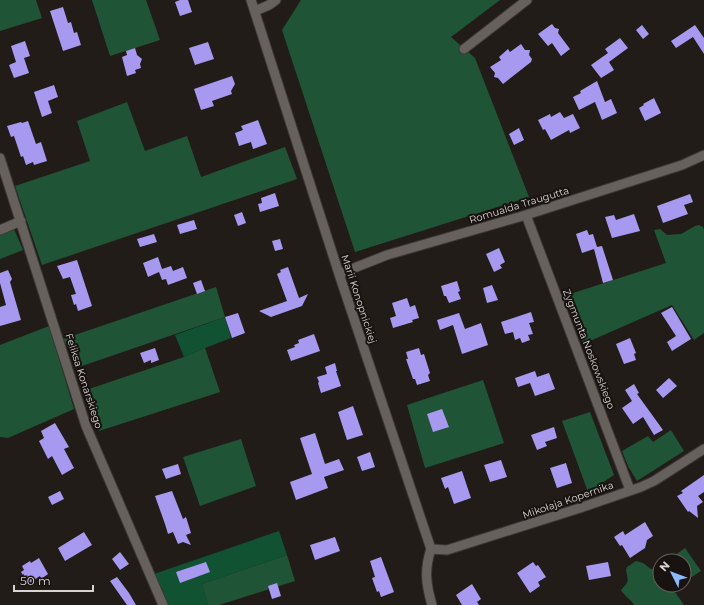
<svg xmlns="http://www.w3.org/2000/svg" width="704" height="605" viewBox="0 0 704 605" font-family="Montserrat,sans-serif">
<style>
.green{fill:#105232}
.forest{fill:#205437}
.building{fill:#a799ef}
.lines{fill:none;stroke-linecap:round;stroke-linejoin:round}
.minor-casing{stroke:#3c3836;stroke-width:11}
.minor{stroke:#67615d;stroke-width:9}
.labels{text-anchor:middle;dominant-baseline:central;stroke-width:4;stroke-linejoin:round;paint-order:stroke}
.street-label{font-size:10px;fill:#d8d4d2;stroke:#181310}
</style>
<rect width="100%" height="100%" fill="#221c19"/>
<!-- green -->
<path class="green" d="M225,317L231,338L205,348L184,357L175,335Z
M279,531L287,555L202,584L208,605H168L154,574Z"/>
<!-- forest -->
<path class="forest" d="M0,0H36L42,18L0,31Z
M92,0H146L160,40L110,56Z
M301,0H500L451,37L475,58L529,197L355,252L282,30Z
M127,102L145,151L187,136L201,177L285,147L297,179L42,265L15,186L90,161L77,121Z
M699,225L703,227L704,230V333L694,340L672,305L583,344L564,296L666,263L654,230L660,229L667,235L681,234L695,226Z
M14,229L23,250L0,259V235Z
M216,287L225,317L79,367L63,339Z
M49,326L74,409L8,438L0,437V345Z
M205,348L220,392L99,431L86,390L184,357Z
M483,380L504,443L425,468L407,405Z
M590,412L614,475L588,492L562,421Z
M671,430L684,451L637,481L628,466L622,451L648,436L653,442Z
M241,439L256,486L200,506L183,457Z
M685,548L701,571L684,582V561H671L678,553Z
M287,555L295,581L219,605H208L202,584Z
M636,561L643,563L651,569L660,568V585H679L673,589L684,605H634C631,599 623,595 621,590C630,581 628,581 626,570L627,567Z"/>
<!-- building -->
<path class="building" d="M180,0H188L192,12L180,16L175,2Z
M63,7L68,23L71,22L74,33L77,32L81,45L63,51L50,11Z
M552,24L555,28L559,29L558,33L570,49L561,56L552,43L548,46L538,34Z
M642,25L649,34L643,39L636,30Z
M695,25L704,38V54L693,37L676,48L671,41Z
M620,38L628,48L609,62L614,70L601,78L591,65L608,53L605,49Z
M25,41L30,56L24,58L29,73L14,78L9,65L16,62L11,46Z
M208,42L214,59L195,65L189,48Z
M521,44L525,50H530L529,55L532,59L531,62L503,84L498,78L494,77L495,73L490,67L501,60L499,57L508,49L510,52Z
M135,48L137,55L142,59L140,64L141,68L135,70L136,73L127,76L122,57L127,55L126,51Z
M232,76L235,84L231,91L232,94L212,101L214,106L201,110L194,89Z
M597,81L605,102L611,99L617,113L602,120L595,102L579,110L573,97L581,93L580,91Z
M54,85L58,97L48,101L52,113L42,117L34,92Z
M654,98L661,113L645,121L639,108L644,105L643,104Z
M560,112L564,118L573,114L580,128L570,133L569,130L551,140L545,129L543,130L538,120L550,114L551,117Z
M258,120L267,144L253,149L251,142L239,146L235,133L243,130L241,126Z
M28,121L36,144L41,142L47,161L34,165L33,162L26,165L23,156L21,157L14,136L11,137L7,126L21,122L22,123Z
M519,128L524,140L514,145L509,134Z
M275,193L279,206L260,212L258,204L262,203L261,198Z
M690,194L693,202L684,205L688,214L663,223L657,206Z
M242,212L246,223L238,226L234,215Z
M634,214L640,231L612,238L605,217L614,215L616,220Z
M194,220L197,229L180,234L177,225Z
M587,230L589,235L593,234L597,247L602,246L613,280L603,283L594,249L582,253L576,234Z
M154,234L157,242L140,247L137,239Z
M280,239L283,249L275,251L272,241Z
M499,248L505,262L500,265L502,268L494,272L486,254Z
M158,257L162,269L171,266L173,271L183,267L187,278L168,285L166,279L162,280L159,272L148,277L143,263Z
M77,260L92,306L78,311L76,304L74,305L71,295L76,294L70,277L63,279L57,266Z
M288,267L299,298L308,294L302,306L271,317L259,311L287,301L277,274L281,272L280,270Z
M8,270L12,279L10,282L21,320L0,326V307L6,305L0,283V273Z
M201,280L205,291L197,294L193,283Z
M457,281L460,291L458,292L461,299L449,303L446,296H444L441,286Z
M492,285L498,300L487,303L483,288Z
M407,298L410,307L415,305L419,318L412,320L413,322L393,328L390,318L396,316L392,303Z
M672,307L691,339L672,351L667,342L676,336L661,313Z
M531,312L534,322L529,323L533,334L528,335L530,340L522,343L520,338L515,340L513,332L505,334L501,322Z
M238,313L245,333L232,338L225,317Z
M459,313L465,329L481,323L488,345L462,354L453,325L440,330L437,320Z
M314,334L320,351L291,361L287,350L295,347L294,345L299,343L298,340Z
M630,338L636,353L634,354L636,360L624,364L616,344Z
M155,348L159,360L151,363V360L144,363L140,353Z
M419,348L421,355L424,354L430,373L428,375L430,381L417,385L415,379H413L406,359H408L406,352Z
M335,363L337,371H336L341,386L321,393L318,383L319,382L317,377L327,374L325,367Z
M535,371L537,377L549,373L555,389L535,396L530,383L518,387L515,378Z
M669,378L677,386L663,398L656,390Z
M634,384L639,393L637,394L663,430L654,435L643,417L633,424L622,408L632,401L625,390Z
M353,406L363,435L347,440L338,412Z
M442,409L449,427L433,432L427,414Z
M55,423L69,447L64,449L74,468L62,475L52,456L48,459L39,441L44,438L41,431Z
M554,427L557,438L545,442L547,446L537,450L531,435Z
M315,433L325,464L339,459L344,470L324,477L328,488L296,500L290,482L312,474L300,438Z
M370,452L375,467L362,471L357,457Z
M501,460L507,477L490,482L484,465Z
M566,463L572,483L557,488L550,468Z
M178,464L181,474L166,479L162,469Z
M462,471L471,498L454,504L448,487L445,489L441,478Z
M704,475V492L698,496L703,502L697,506L698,518L689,511L688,512L677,496L683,493L681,491Z
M60,491L64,499L52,505L48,497Z
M172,491L183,519L186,517L191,533L186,535L191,545L183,542L178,544L173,532L168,534L165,524L155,496Z
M645,522L653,536L647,540L645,548L630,558L622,545L620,546L614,537L623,531L625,535Z
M84,532L92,545L65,561L58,548Z
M335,537L340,551L315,560L310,545Z
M120,552L129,564L120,570L112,559Z
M381,557L394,592L381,597L379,591L377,592L372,578L375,577L370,561Z
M39,558L48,574L41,579L40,576L28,584L21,572L24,570L22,566L30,561L31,563Z
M206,562L210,572L180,583L176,572Z
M533,562L536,566L538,565L546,577L538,582L540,586L530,593L517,573Z
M608,562L611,576L589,580L586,566Z
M117,577L129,593L136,605H127L110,581Z
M277,583L281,596L272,599L268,586Z
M472,584L481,599L477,602L479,605H462L456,595Z"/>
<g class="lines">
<defs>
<path id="minor" d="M251,0L339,274L431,549C424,570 426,584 432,605
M255,11L269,5L276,0
M464,49L527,0
M0,158L86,426L163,605
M526,215L630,490
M0,230L21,221
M339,274L387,255L526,215L682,165L704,155
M431,549L447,550L580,508L641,487L654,481L704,449"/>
</defs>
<!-- minor casing -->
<use href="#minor" class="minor-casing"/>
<!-- minor -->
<use href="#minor" class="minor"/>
</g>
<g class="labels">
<!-- street labels -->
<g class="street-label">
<text transform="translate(519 205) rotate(-17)">Romualda Traugutta</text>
<text transform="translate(359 299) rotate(72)">Marii Konopnickiej</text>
<text transform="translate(589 349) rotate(69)">Zygmunta Noskowskiego</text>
<text transform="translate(84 381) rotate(72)">Feliksa Konarskiego</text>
<text transform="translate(568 500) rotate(-19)">Mikołaja Kopernika</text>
</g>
</g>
<!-- north arrow -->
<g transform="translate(672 573) rotate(312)"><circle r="19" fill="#181310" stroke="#65605e"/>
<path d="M0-3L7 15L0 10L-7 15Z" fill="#8bb9fc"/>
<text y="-6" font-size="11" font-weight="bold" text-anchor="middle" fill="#d8d4d2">N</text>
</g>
<!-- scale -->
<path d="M14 585v6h79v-6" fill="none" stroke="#d8d4d2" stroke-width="2"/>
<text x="20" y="585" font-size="12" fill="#d8d4d2" stroke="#181310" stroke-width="3" paint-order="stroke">50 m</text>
</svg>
